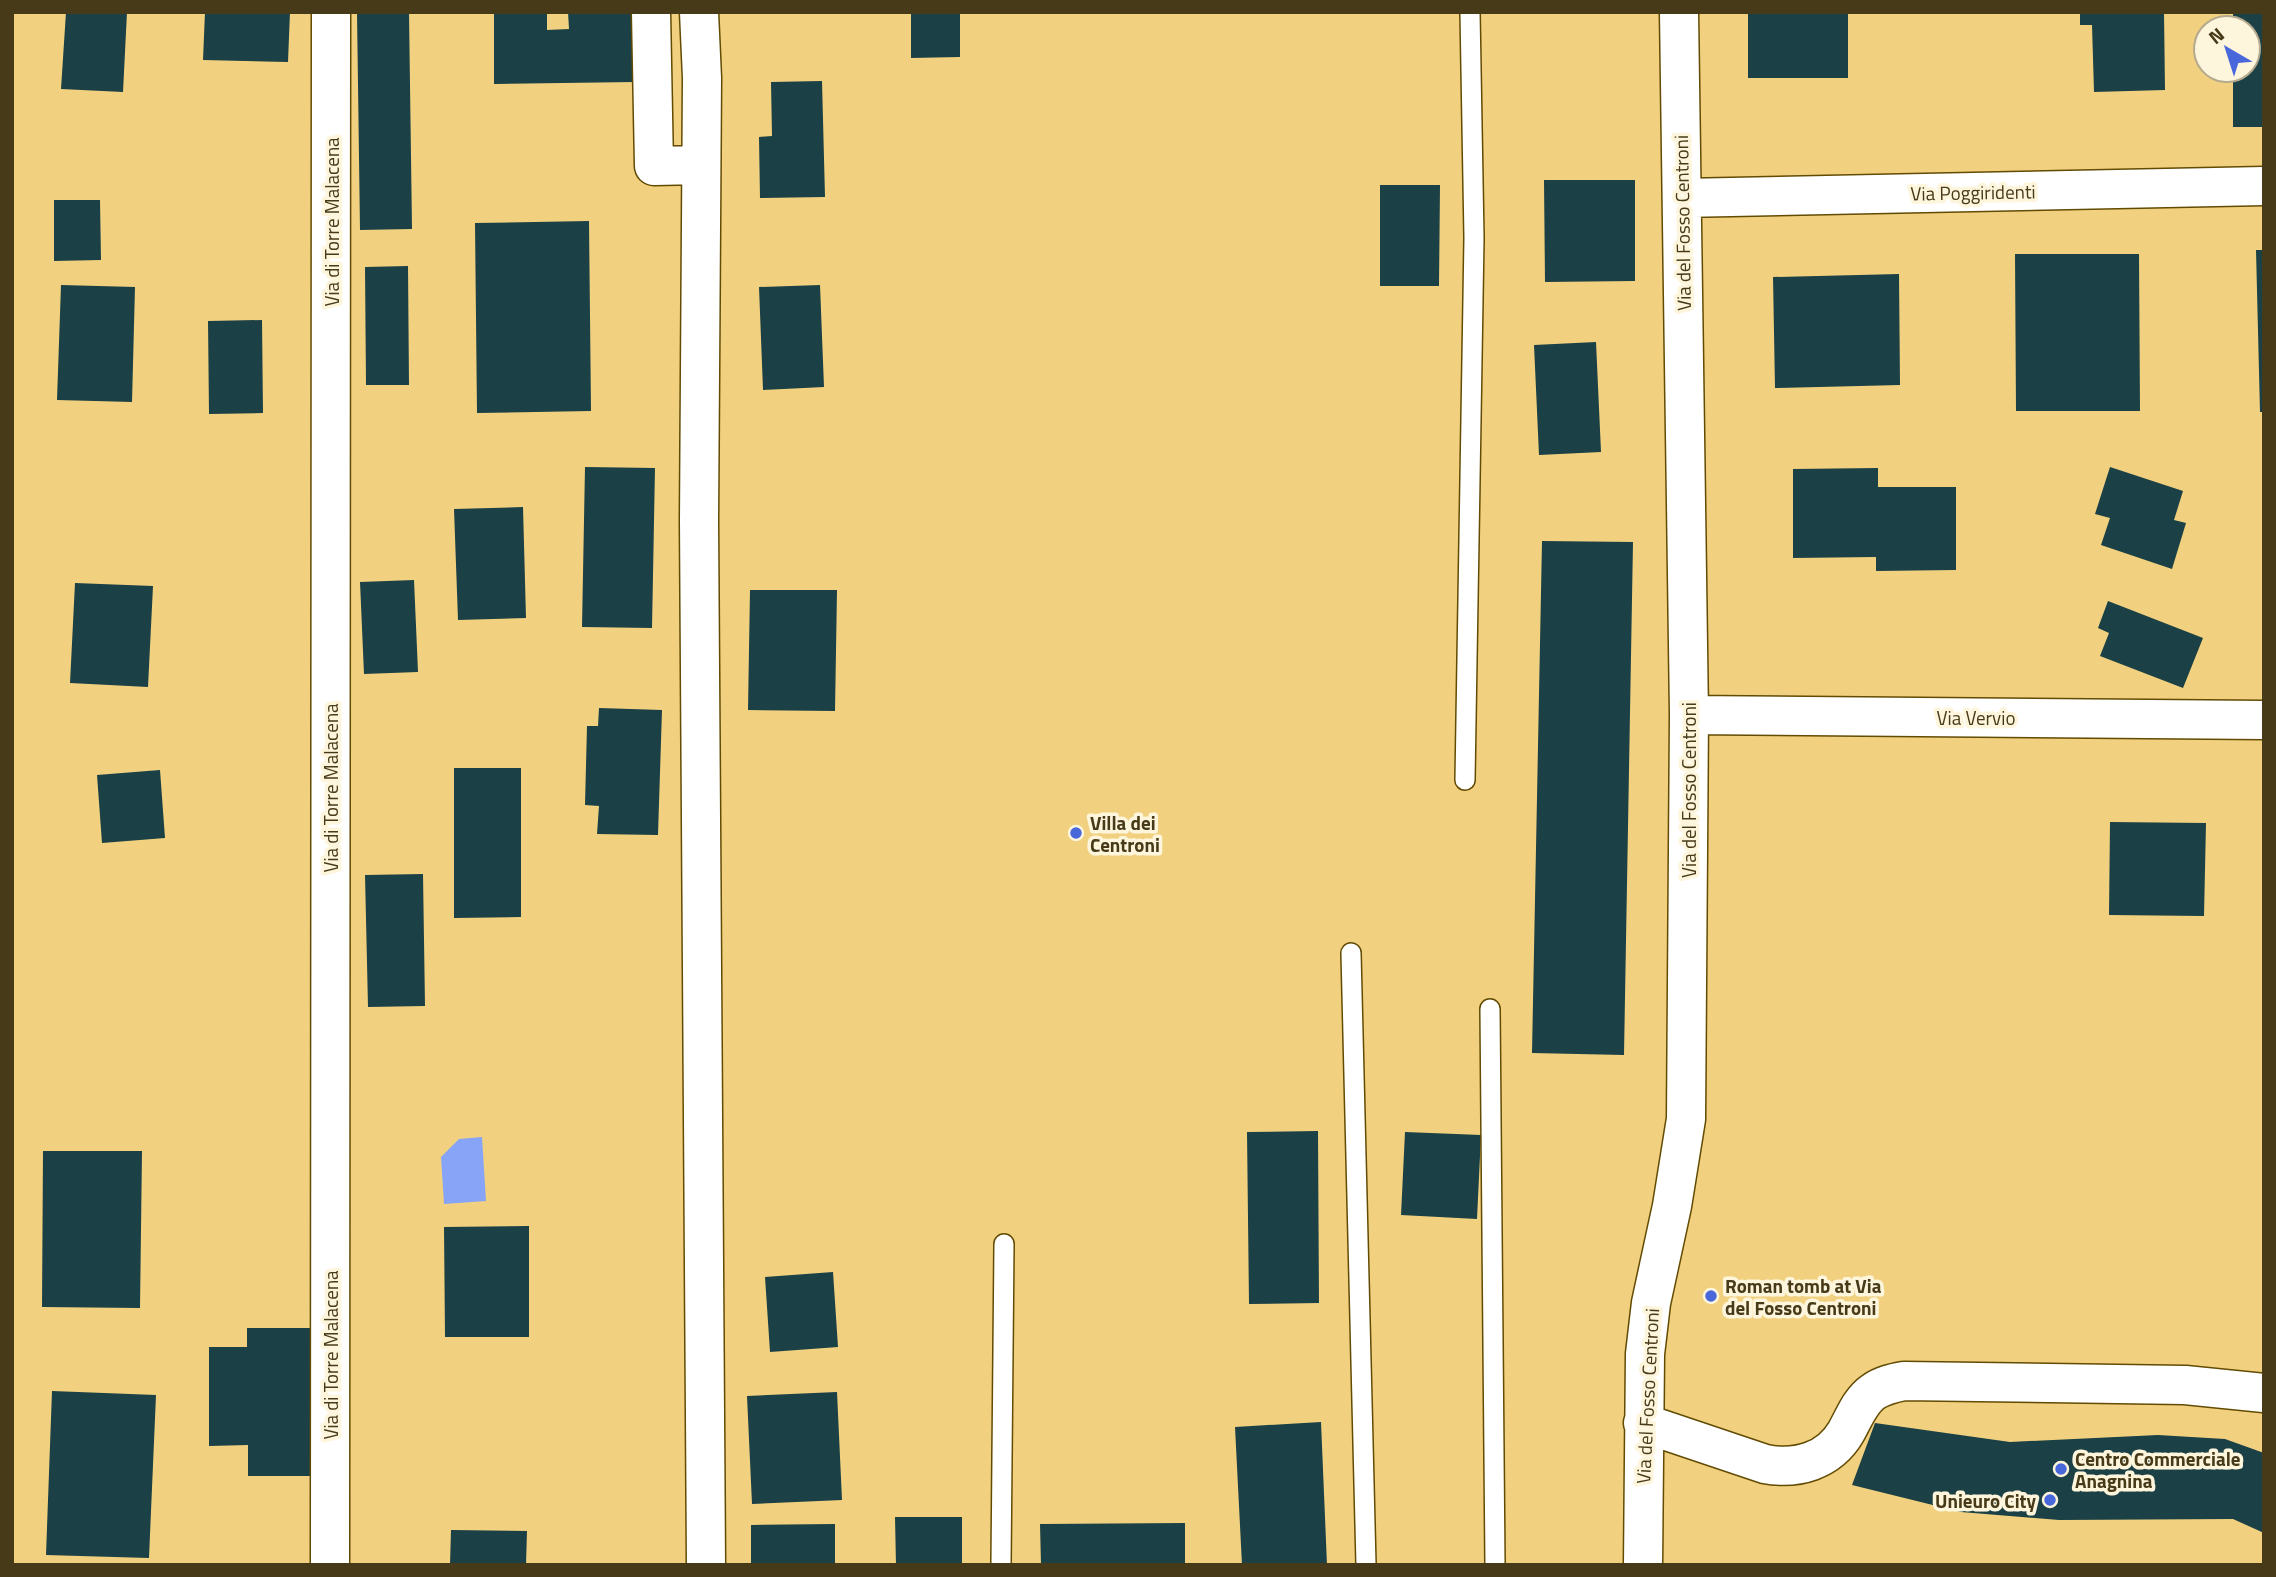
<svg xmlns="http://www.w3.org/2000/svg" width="2276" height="1577" font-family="'Titillium Web',sans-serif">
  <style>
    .water { fill: #87a4f7 }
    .building { fill: #1b4045 }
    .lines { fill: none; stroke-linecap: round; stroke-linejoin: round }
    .lane-casing { stroke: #624b03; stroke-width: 22 }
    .street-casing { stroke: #624b03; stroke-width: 41 }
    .lane { stroke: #fff; stroke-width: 19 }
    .street { stroke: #fff; stroke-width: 38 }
    .poi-dot { fill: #4867db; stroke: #fef5dd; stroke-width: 2.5 }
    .labels { text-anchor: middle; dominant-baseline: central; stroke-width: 7; stroke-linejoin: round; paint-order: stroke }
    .street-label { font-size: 19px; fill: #473a18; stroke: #fef5dd }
    .poi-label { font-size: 19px; font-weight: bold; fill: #473a18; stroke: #fef5dd; text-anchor: start }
  </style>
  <rect width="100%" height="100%" fill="#f1d180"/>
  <path class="water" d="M482,1137L486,1201L444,1204L441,1157L459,1139Z"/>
  <path class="building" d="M66,12H127L123,92L61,89Z
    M205,12H290L288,62L203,60Z
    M357,12H409L412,229L360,230Z
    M494,12H547V30L569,29L568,12H635V82L494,84Z
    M911,12H960V57L911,58Z
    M1748,12H1848V78H1748Z
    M2080,12H2164L2165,90L2094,92L2092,25H2080Z
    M2264,12V127H2233V70H2248V28H2233V13Z
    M822,81L825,197L760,198L759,137L772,136L771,82Z
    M1544,180H1635V281L1545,282Z
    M1380,185H1440L1439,286H1380Z
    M54,200H100L101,260L54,261Z
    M589,221L591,411L477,413L475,223Z
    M2256,250H2264V412H2260Z
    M2015,254H2139L2140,411H2016Z
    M408,266L409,385H366L365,267Z
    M1899,274L1900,385L1775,388L1773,277Z
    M61,285L135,287L132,402L57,400Z
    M820,285L824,387L763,390L759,287Z
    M262,320L263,413L209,414L208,321Z
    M1596,342L1601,452L1539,455L1534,345Z
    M585,467L655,468L652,628L582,627Z
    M2110,467L2183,491L2174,520L2186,523L2172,569L2101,545L2110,518L2095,514Z
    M1878,468V487H1956V570L1876,571V557L1793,558V469Z
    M523,507L526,618L458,620L454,509Z
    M1542,541L1633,542L1624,1055L1532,1053Z
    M414,580L418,672L364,674L360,582Z
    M75,583L153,586L148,687L70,683Z
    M750,590H837L835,711L748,710Z
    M2108,601L2203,638L2183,688L2100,656L2109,633L2098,628Z
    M599,708L662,710L658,835L597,834L599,806L585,805L587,726H598Z
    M454,768H521V917L454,918Z
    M160,770L165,838L102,843L97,775Z
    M2110,822L2206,823L2204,916L2109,915Z
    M423,874L425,1006L368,1007L365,875Z
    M1318,1131L1319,1303L1249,1304L1247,1132Z
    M1405,1132L1481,1135L1477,1219L1401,1215Z
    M43,1151H142L140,1308L42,1307Z
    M529,1226V1337H445L444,1227Z
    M833,1272L838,1347L770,1352L765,1277Z
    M247,1328H323L322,1476H248V1445L209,1446V1347H247Z
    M52,1391L156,1395L149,1558L46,1555Z
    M837,1392L842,1500L752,1504L747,1396Z
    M1321,1422L1327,1565H1242L1235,1427Z
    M1875,1423L2010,1442L2158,1435L2225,1439L2264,1453V1533L2233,1519L2059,1520L1961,1512L1852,1485Z
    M895,1517H962V1565H896Z
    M1185,1523V1565H1041L1040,1524Z
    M835,1524V1565H751V1525Z
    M451,1530L527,1531L526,1565H450Z"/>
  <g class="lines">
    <g class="lane-casing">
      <path id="lane" d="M1465,780L1474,238L1470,12
        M1351,953L1366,1565
        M1490,1009L1495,1565
        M1001,1565L1004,1244"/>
    </g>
    <g class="street-casing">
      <path id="street" d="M651,12L654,166L701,165
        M699,12L702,78L699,521L706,1565
        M1682,198L2264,186
        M1689,715L2264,720
        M1643,1423L1765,1464C1797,1470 1829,1461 1846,1432C1854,1418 1860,1401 1873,1392C1883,1385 1893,1383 1904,1381L2185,1385L2264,1393
        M330,1565L331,12
        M1643,1565L1645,1354L1651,1303L1672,1206L1686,1119L1689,715L1679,12"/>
    </g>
    <use href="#lane" class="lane"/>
    <use href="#street" class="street"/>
  </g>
  <g class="poi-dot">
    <circle cx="1076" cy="833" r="7"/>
    <circle cx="1711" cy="1296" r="7"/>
    <circle cx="2061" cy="1469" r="7"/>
    <circle cx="2050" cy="1500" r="7"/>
  </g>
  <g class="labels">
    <g class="street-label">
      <text transform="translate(1973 192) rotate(-1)">Via Poggiridenti</text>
      <text transform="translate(331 222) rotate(-90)">Via di Torre Malacena</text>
      <text transform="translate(1682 223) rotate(-91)">Via del Fosso Centroni</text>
      <text x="1976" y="717">Via Vervio</text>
      <text transform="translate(330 788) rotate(-90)">Via di Torre Malacena</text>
      <text transform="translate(1688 790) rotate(-90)">Via del Fosso Centroni</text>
      <text transform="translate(330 1355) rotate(-90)">Via di Torre Malacena</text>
      <text transform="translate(1647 1396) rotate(-87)">Via del Fosso Centroni</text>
    </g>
    <g class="poi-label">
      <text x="1090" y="822">Villa dei<tspan x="1090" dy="22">Centroni</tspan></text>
      <text x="1725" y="1285">Roman tomb at Via<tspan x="1725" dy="22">del Fosso Centroni</tspan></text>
      <text x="2075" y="1458">Centro Commerciale<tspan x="2075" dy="22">Anagnina</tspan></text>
      <text x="2036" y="1500" text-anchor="end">Unieuro City</text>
    </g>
  </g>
  <rect width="2276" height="1577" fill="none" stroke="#473a18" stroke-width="28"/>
  <g transform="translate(2227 49) rotate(321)"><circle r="33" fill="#fef5dd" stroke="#b5aa8e" stroke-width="2"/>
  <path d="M0-5L12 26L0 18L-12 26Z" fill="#4867db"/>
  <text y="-10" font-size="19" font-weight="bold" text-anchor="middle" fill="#473a18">N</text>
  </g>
</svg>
